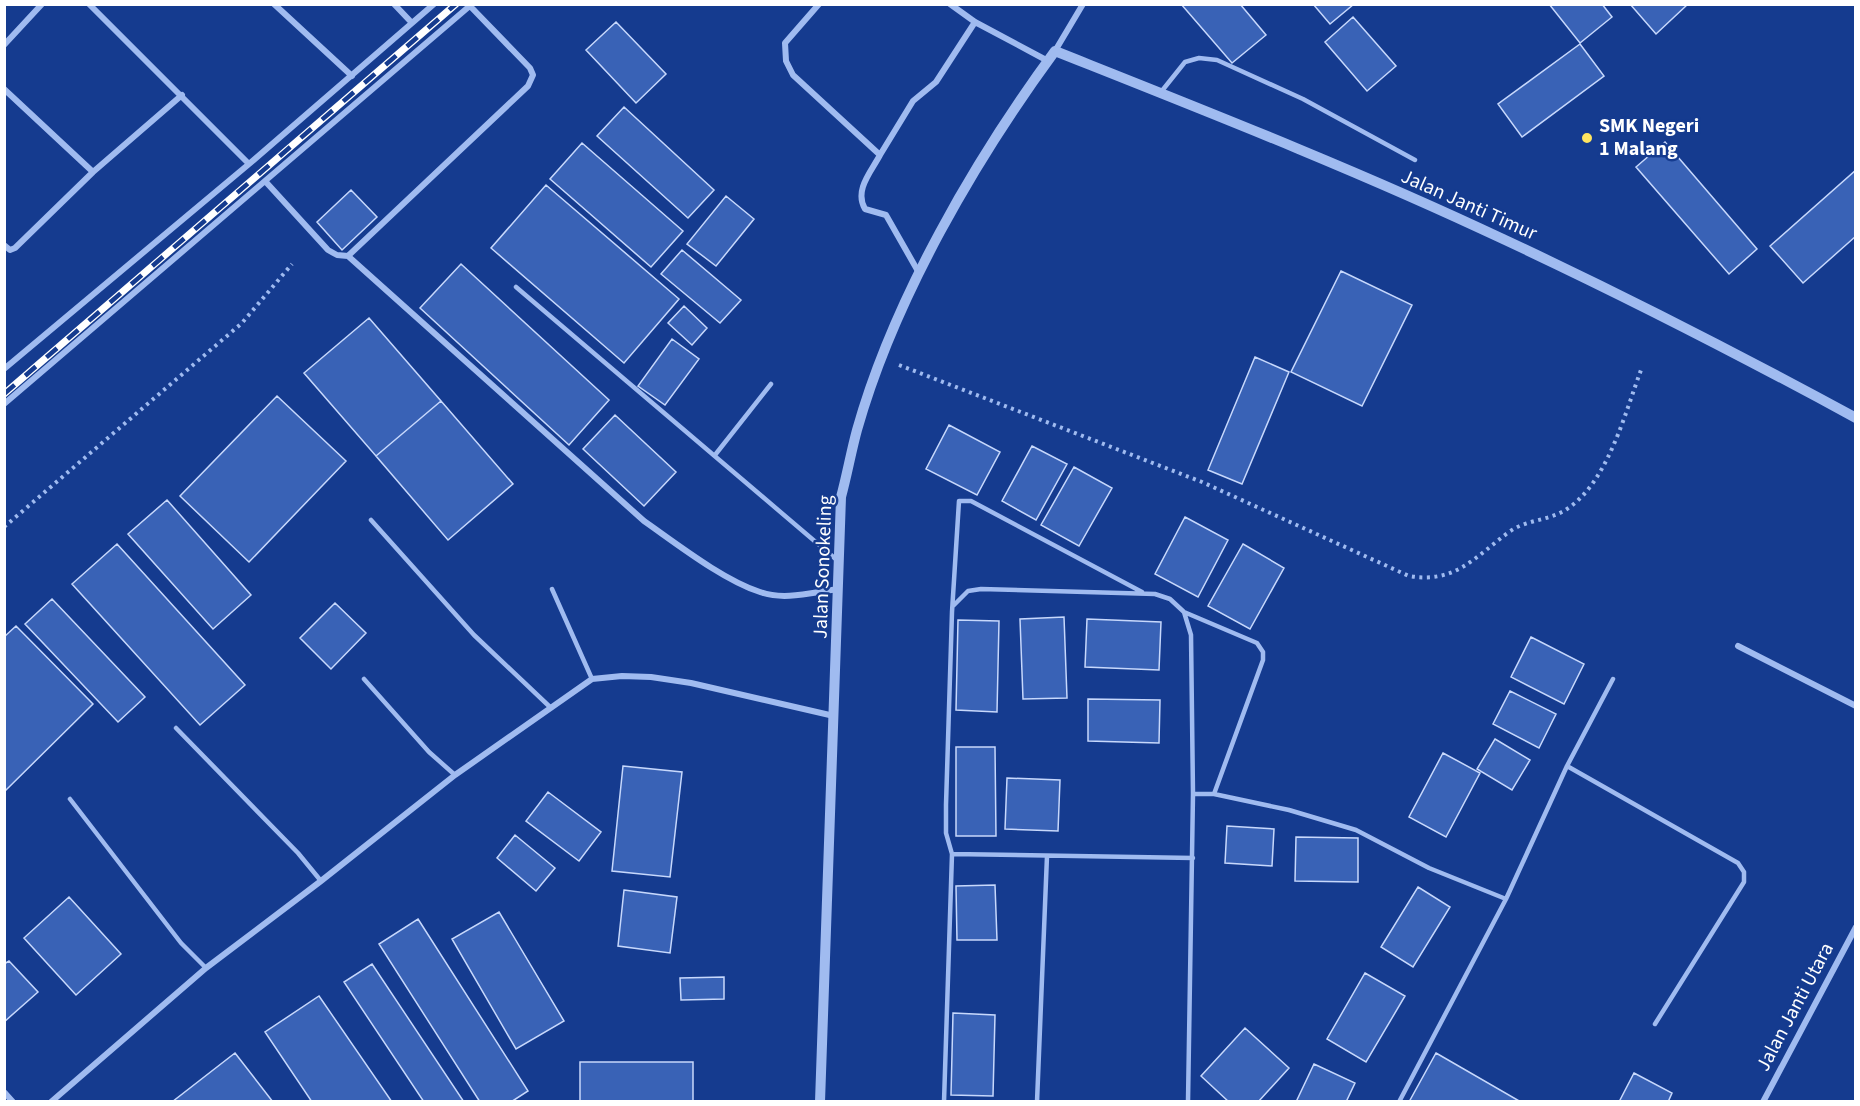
<svg xmlns="http://www.w3.org/2000/svg" width="1860" height="1106" font-family="'Source Sans 3',sans-serif">
  <style>
    .building { fill: #3962b6; stroke: #c7d8fc; stroke-width: 1.5 }
    .lines { fill: none; stroke-linecap: round; stroke-linejoin: round }
    .path { stroke: #a0bbf0; stroke-width: 4; stroke-dasharray: 3 4.5; stroke-linecap: butt }
    .service { stroke: #a0bbf0; stroke-width: 4.5 }
    .minor { stroke: #a0bbf0; stroke-width: 6 }
    .tertiary { stroke: #a0bbf0; stroke-width: 10 }
    .rail-casing { stroke: #fff; stroke-width: 7 }
    .rail { stroke: #153b8f; stroke-width: 4.5; stroke-dasharray: 14; stroke-linecap: butt }
    .poi-dot { fill: #ffe560; stroke: #153b8f; stroke-width: 2 }
    .labels { text-anchor: middle; dominant-baseline: central; stroke-width: 5; stroke-linejoin: round; paint-order: stroke }
    .poi-label { font-size: 20px; font-weight: bold; fill: #fff; stroke: #153b8f; text-anchor: start }
    .street-label { font-size: 20px; fill: #fff; stroke: #153b8f }
  </style>
  <rect width="100%" height="100%" fill="#153b8f"/>
  <path class="building" d="M1181,4H1240L1266,35L1232,63Z
    M1313,4H1354L1330,24Z
    M1549,4H1602L1612,17L1580,43Z
    M1630,4H1688L1656,34Z
    M1353,17L1396,66L1367,91L1325,42Z
    M616,22L666,74L636,103L586,50Z
    M1580,44L1604,76L1522,137L1498,104Z
    M624,107L714,190L688,218L597,136Z
    M1665,142L1757,249L1729,274L1636,167Z
    M582,143L683,231L651,267L550,179Z
    M1856,170V236L1803,283L1770,246Z
    M546,185L679,299L624,363L491,248Z
    M351,190L377,217L342,250L317,222Z
    M726,196L754,219L716,266L687,244Z
    M682,250L741,300L720,323L661,274Z
    M461,264L609,400L569,445L420,308Z
    M1341,271L1412,305L1362,406L1291,372Z
    M684,306L707,328L692,345L668,323Z
    M369,318L441,401L376,456L304,373Z
    M672,339L699,359L665,405L638,386Z
    M1255,357L1289,372L1242,484L1208,470Z
    M277,396L346,461L249,562L180,496Z
    M441,401L513,484L448,540L376,456Z
    M615,415L676,472L644,506L583,449Z
    M949,425L1000,452L977,495L926,469Z
    M1032,446L1067,464L1036,520L1002,501Z
    M1074,467L1112,488L1079,546L1041,525Z
    M167,500L251,595L213,629L128,534Z
    M1185,517L1228,540L1198,597L1155,574Z
    M117,544L245,685L200,725L72,584Z
    M1243,544L1284,568L1250,629L1208,606Z
    M52,599L145,697L118,722L25,624Z
    M335,603L366,633L331,669L300,638Z
    M1064,617L1067,698L1023,699L1020,619Z
    M1087,619L1161,622L1159,670L1085,667Z
    M958,620L999,621L997,712L956,710Z
    M16,626L93,704L4,792V637Z
    M1531,637L1584,664L1564,704L1511,677Z
    M1510,691L1556,714L1539,748L1493,724Z
    M1088,699L1160,700L1159,743L1088,741Z
    M1495,739L1530,760L1512,790L1477,769Z
    M956,747H995L996,836H956Z
    M1443,753L1480,773L1446,837L1409,817Z
    M623,766L682,772L670,877L612,871Z
    M1007,778L1060,780L1058,831L1005,829Z
    M548,792L601,832L579,861L526,821Z
    M1227,826L1274,829L1272,866L1225,863Z
    M515,835L555,868L536,891L497,858Z
    M1296,837L1358,838V882L1295,881Z
    M995,885L997,940H957L956,886Z
    M1418,887L1450,907L1413,967L1381,947Z
    M624,890L677,897L670,953L618,946Z
    M69,897L121,954L76,995L24,938Z
    M499,912L564,1021L516,1049L452,939Z
    M418,919L528,1091L511,1102H480L379,944Z
    M9,961L38,992L4,1022V964Z
    M372,964L464,1102H424L344,982Z
    M1365,973L1405,996L1366,1062L1327,1039Z
    M724,977V999L681,1000L680,978Z
    M319,996L392,1102H312L265,1032Z
    M953,1013L995,1015L993,1096L951,1095Z
    M1245,1028L1289,1068L1258,1102H1229L1201,1076Z
    M235,1053L273,1102H172Z
    M1436,1053L1521,1102H1409Z
    M580,1062H693V1102H580Z
    M1314,1064L1355,1083L1346,1102H1296Z
    M1634,1073L1672,1093L1668,1102H1619Z"/>
  <g class="lines">
    <path class="path" d="M899,365L1202,482L1409,576C1455,584 1475,557 1509,532C1527,519 1549,521 1567,509C1608,482 1625,413 1641,370
      M4,527L242,323L292,264"/>
    <path class="service" d="M1161,92L1185,62L1199,58L1217,60L1303,99L1415,160
      M516,287L838,561
      M715,455L771,384
      M371,520L474,635L550,707
      M552,589L592,679
      M953,606L968,591L981,589L1155,594L1170,599L1184,612L1257,643L1263,652V660L1214,794
      M1184,612L1191,635L1193,794L1188,1102
      M364,679L429,752L455,775
      M176,728L298,853L321,881
      M1567,766L1738,863L1744,872V882L1655,1024
      M1193,794H1214L1289,810L1356,830L1429,868L1506,899
      M70,799L181,943L206,968
      M952,854L1193,858
      M944,1102L952,854L946,833V805L952,612L959,501H971L1142,592
      M1037,1102L1047,856
      M1399,1102L1506,899L1567,766L1613,679"/>
    <path class="minor" d="M89,4L249,164
      M274,4L352,76
      M394,4L412,23
      M819,4L785,43L786,61L793,75L880,155L913,101L936,82L975,22
      M950,4L975,22L1048,61
      M4,45L42,4
      M1055,51L1083,4
      M4,89L93,172
      M880,155C871,172 854,190 865,209L886,215L919,273
      M265,181L328,250L337,255L348,256L644,521C677,544 723,580 760,592C784,601 814,592 839,589
      M4,245L10,250L15,248L93,172L182,95
      M348,256L528,86L533,75L530,68L470,6
      M4,369L249,164L434,4
      M4,404L472,4
      M1738,646L1856,706
      M4,1092L13,1102
      M51,1102L206,968L321,881L455,775L592,679L622,676L651,677L691,683L834,716
      M1763,1102L1856,927"/>
    <path class="tertiary" d="M820,1102L841,497C847,475 851,452 857,430C894,299 975,160 1055,51C1206,111 1357,170 1503,239C1623,295 1740,355 1856,418"/>
    <g class="rail-casing">
      <path id="rail" d="M4,394L456,4"/>
    </g>
    <use href="#rail" class="rail"/>
  </g>
  <circle class="poi-dot" cx="1587" cy="138" r="6"/>
  <g class="labels">
    <g class="poi-label">
      <text x="1599" y="126">SMK Negeri<tspan x="1599" dy="23">1 Malang</tspan></text>
    </g>
    <g class="street-label">
      <text transform="translate(1469 205) rotate(24)">Jalan Janti Timur</text>
      <text transform="translate(823 567) rotate(-88)">Jalan Sonokeling</text>
      <text transform="translate(1795 1007) rotate(-62)">Jalan Janti Utara</text>
    </g>
  </g>
  <rect width="1860" height="1106" fill="none" stroke="#ffffff" stroke-width="12"/>
</svg>
